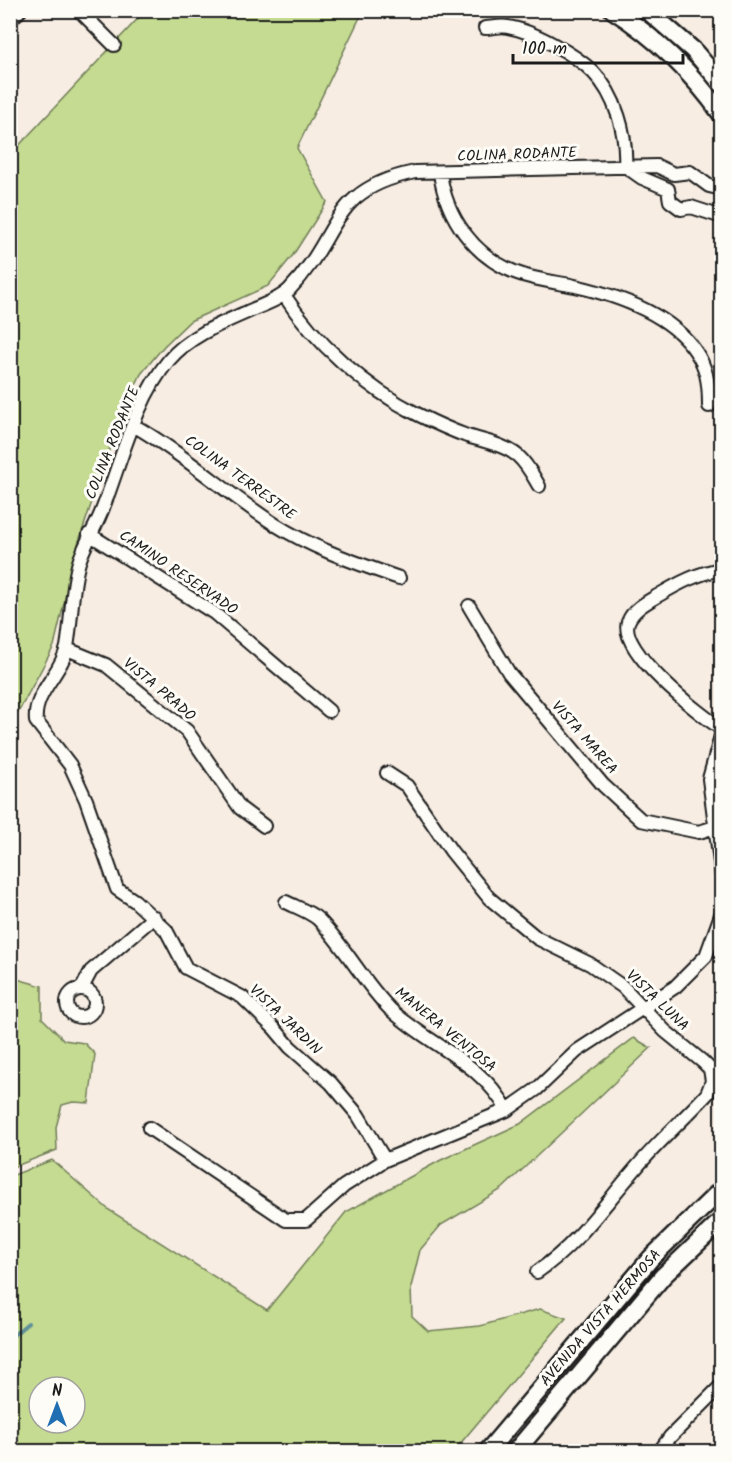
<svg xmlns="http://www.w3.org/2000/svg" width="732" height="1462" font-family="Kalam,sans-serif">
  <style>
    .green { fill: #c4db91; stroke: #707c56; stroke-width: 1.5; fill-rule: evenodd }
    .lines { fill: none; stroke-linecap: round; stroke-linejoin: round }
    .stream { stroke: #609098; stroke-width: 4 }
    .minor-casing { stroke: #1c1c1c; stroke-width: 16 }
    .tertiary-casing { stroke: #1c1c1c; stroke-width: 20 }
    .secondary-casing { stroke: #1c1c1c; stroke-width: 21 }
    .minor { stroke: #fdfcf7; stroke-width: 12 }
    .tertiary { stroke: #fdfcf7; stroke-width: 15 }
    .secondary { stroke: #fdfcf7; stroke-width: 16 }
    .labels { text-anchor: middle; dominant-baseline: central; stroke-width: 6; stroke-linejoin: round; paint-order: stroke }
    .street-label { font-size: 15px; fill: #1c1c1c; stroke: #fdfcf7 }
  </style>
  <rect width="100%" height="100%" fill="#f7ede3"/>
  <filter id="ink" filterUnits="userSpaceOnUse"><feTurbulence type="fractalNoise" baseFrequency=".0167" numOctaves="2"/><feDisplacementMap in="SourceGraphic" scale="12" xChannelSelector="R" yChannelSelector="G"/><feConvolveMatrix kernelMatrix="1 2 1 2 8 2 1 2 1" color-interpolation-filters="sRGB"/></filter>
  <g filter="url(#ink)">
    <path class="green" d="M145,11H363L297,148L327,202L293,255L268,286L190,321L164,346L141,374L119,420L78,544L54,646L20,709L11,721L10,155Z
      M10,977L42,986V1018L64,1040L84,1043L95,1054L89,1103L73,1102L62,1105L56,1127L57,1150L11,1168Z
      M634,1038L651,1048L502,1189L441,1225L420,1250L411,1287L412,1316L428,1331L480,1326L540,1309L566,1318L454,1451H11V1176L52,1160L109,1210L267,1310L346,1212L441,1160L520,1124ZM39,1387H75V1423H39Z"/>
    <g class="lines">
      <path class="stream" d="M10,1338L28,1323"/>
      <g class="minor-casing">
        <path id="minor" d="M79,10L114,45
          M485,28C492,28 501,25 508,27C533,31 575,54 593,72C616,95 627,135 625,166
          M625,166L642,178L668,189L670,201L681,209L691,207L722,217
          M440,173C446,217 474,257 517,273C535,280 556,282 575,286C619,296 676,316 699,357C708,372 709,389 709,406
          M284,295C315,343 366,388 417,414C433,422 450,430 467,436C484,441 505,445 518,456C528,465 533,476 539,486
          M133,425C184,454 227,494 276,525C314,549 357,563 399,578
          M89,534L214,613L329,711
          M722,569C698,573 679,583 659,595C647,602 633,609 628,622C618,651 699,714 722,729
          M469,606L509,673L603,785L641,820L699,832L715,827
          M67,649L106,665L187,731L240,808L264,826
          M722,732L709,779L722,878
          M387,773L407,786L451,851L489,898L537,938L590,964L623,987L665,1031L703,1062L710,1069L712,1081L707,1094C684,1119 658,1142 636,1168C604,1205 578,1244 537,1272
          M286,902C296,907 310,912 318,919C345,946 363,982 390,1009C428,1045 482,1062 507,1110
          M82,988L91,971L154,917
          M67 1003a14 14 0 1 1 28 0a14 14 0 1 1-28 0Z
          M149,1128L286,1220H306L344,1186L385,1160L507,1110L537,1089L577,1051L675,987L706,956L722,912
          M385,1160L358,1115L331,1083L290,1047L274,1028L242,997L186,968L166,930L135,901L117,889L86,800L70,765L36,721C33,693 62,673 67,647C72,619 71,589 79,562C85,543 96,527 103,508C122,459 135,401 169,360C190,335 225,322 254,309C266,304 280,299 289,290C342,235 327,190 415,172L657,166L674,174L690,172L709,186L722,189
          M659,1452L670,1437L722,1385"/>
      </g>
      <g class="tertiary-casing">
        <path id="tertiary" d="M10,17L18,10"/>
      </g>
      <g class="secondary-casing">
        <path id="secondary" d="M613,10C655,37 693,74 722,115
          M647,10L693,50L722,84
          M487,1452L651,1258L722,1189
          M515,1452L663,1276L722,1220"/>
      </g>
      <use href="#minor" class="minor"/>
      <use href="#tertiary" class="tertiary"/>
      <use href="#secondary" class="secondary"/>
    </g>
  </g>
  <g class="labels">
    <g class="street-label">
      <text transform="translate(517 155) rotate(-2)">COLINA RODANTE</text>
      <text transform="translate(113 443) rotate(-68)">COLINA RODANTE</text>
      <text transform="translate(240 478) rotate(36)">COLINA TERRESTRE</text>
      <text transform="translate(178 573) rotate(34)">CAMINO RESERVADO</text>
      <text transform="translate(159 690) rotate(40)">VISTA PRADO</text>
      <text transform="translate(584 738) rotate(49)">VISTA MAREA</text>
      <text transform="translate(657 1001) rotate(44)">VISTA LUNA</text>
      <text transform="translate(285 1020) rotate(44)">VISTA JARDIN</text>
      <text transform="translate(445 1030) rotate(39)">MANERA VENTOSA</text>
      <text transform="translate(601 1318) rotate(-49)">AVENIDA VISTA HERMOSA</text>
    </g>
  </g>
  <rect width="732" height="1462" fill="none" stroke="#fdfcf7" stroke-width="36"/>
  <rect x="18" y="18" width="696" height="1426" fill="none" stroke="#1c1c1c" stroke-width="2" filter="url(#ink)"/>
  <g transform="translate(57 1405)"><circle r="28" fill="#fdfcf7" stroke="#a3a29f" stroke-width="1.5"/>
  <path d="M0-4.5L10 22L0 15L-10 22Z" fill="#1f6fb2"/>
  <text y="-9" font-size="16" font-weight="bold" text-anchor="middle" fill="#1c1c1c">N</text>
  </g>
  <path d="M513 54v9h170v-9" fill="none" stroke="#1c1c1c" stroke-width="3"/>
  <text x="522" y="54" font-size="18" fill="#1c1c1c" stroke="#fdfcf7" stroke-width="4.5" paint-order="stroke">100 m</text>
</svg>
